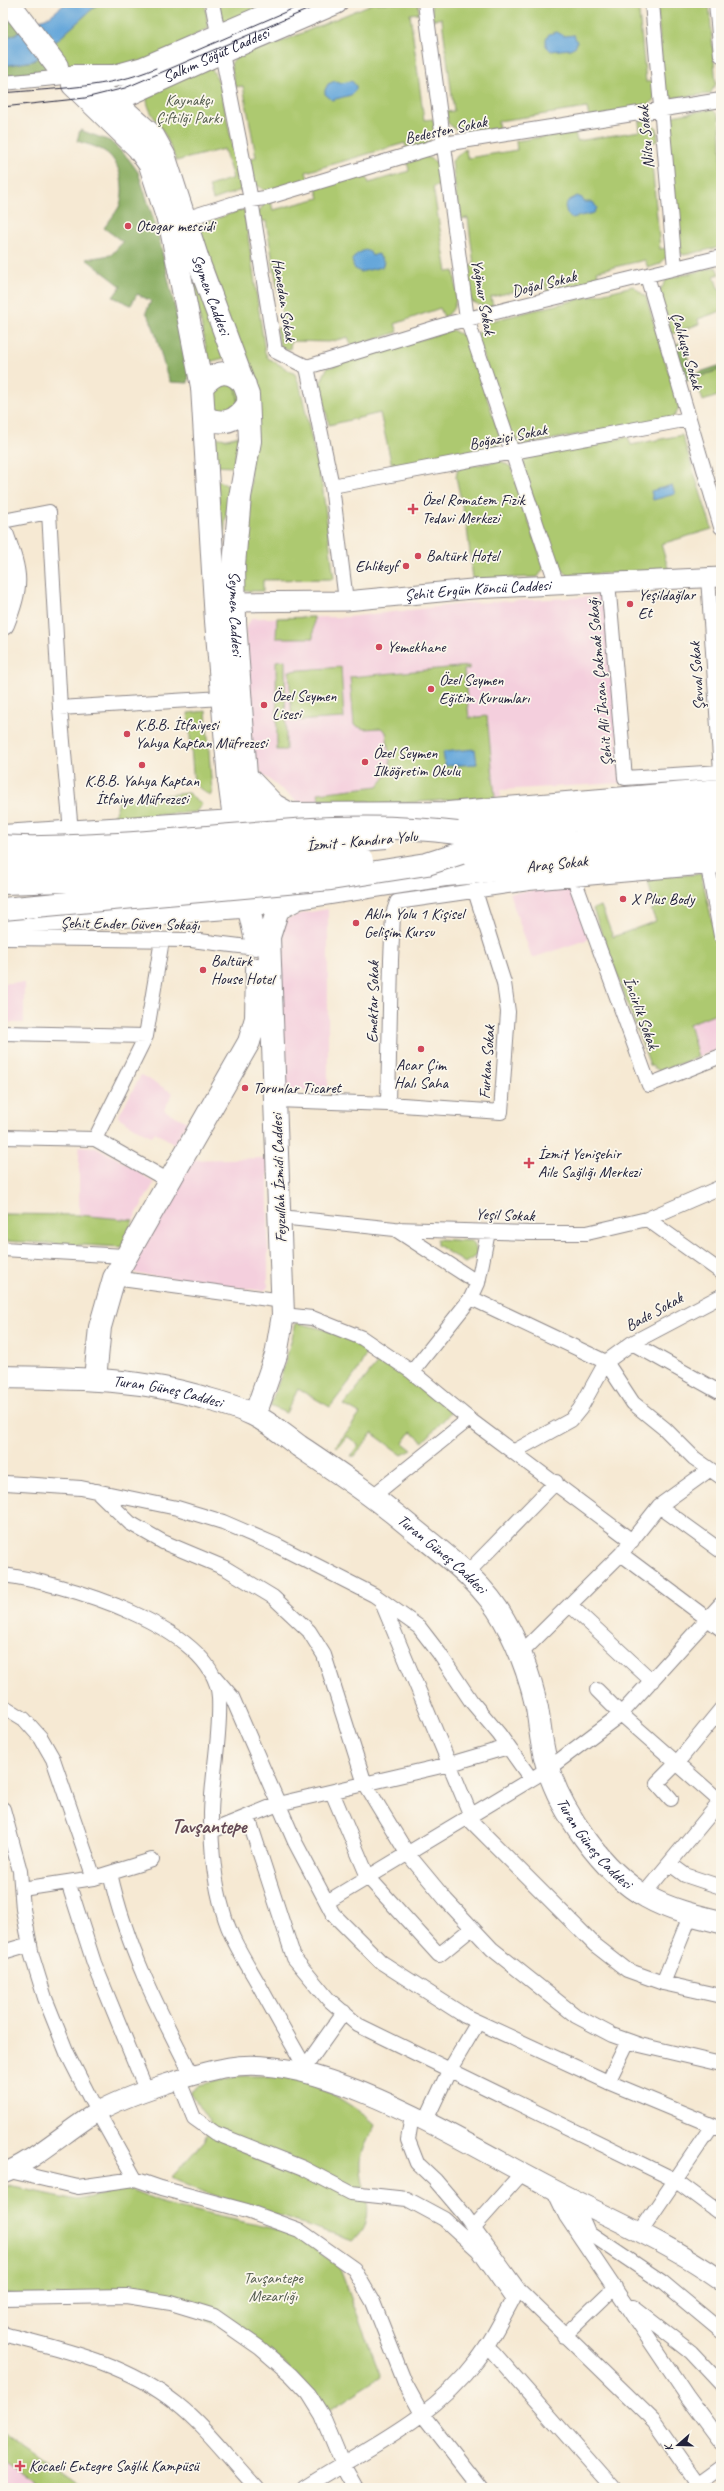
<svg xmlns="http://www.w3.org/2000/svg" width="724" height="2491" font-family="Caveat,sans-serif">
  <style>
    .built { fill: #f4cfdd }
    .green { fill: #adc970; stroke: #687656 }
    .forest { fill: #8aad62; stroke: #56684e }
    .water { fill: #66a7da; stroke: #44648a }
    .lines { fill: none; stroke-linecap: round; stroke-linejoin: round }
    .street-casing { stroke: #8c8687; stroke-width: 16 }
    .secondary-casing { stroke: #8c8687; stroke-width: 21 }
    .primary-casing { stroke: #8c8687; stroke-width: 24 }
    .highway-casing { stroke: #8c8687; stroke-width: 24 }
    .street { stroke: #fff; stroke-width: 14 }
    .secondary { stroke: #fff; stroke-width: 19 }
    .primary { stroke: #fff; stroke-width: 22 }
    .highway { stroke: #fff; stroke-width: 22 }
    .tram { stroke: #22223b; stroke-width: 1 }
    .highway-bridge-casing { stroke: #8c8687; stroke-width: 24; stroke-linecap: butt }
    .highway-bridge { stroke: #fff; stroke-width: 22 }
    .poi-dot { fill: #d1495b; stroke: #fbf7ec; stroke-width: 1.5 }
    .labels { text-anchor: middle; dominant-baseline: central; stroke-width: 3.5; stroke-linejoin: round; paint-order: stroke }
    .street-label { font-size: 16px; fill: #22223b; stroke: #fbf7ec }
    .park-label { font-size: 16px; fill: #535c4e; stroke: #fbf7ec }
    .poi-label { font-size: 16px; fill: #22223b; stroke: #fbf7ec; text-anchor: start }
    .district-label { font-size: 20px; font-weight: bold; fill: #654b56; stroke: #fbf7ec }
  </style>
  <rect width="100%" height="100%" fill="#fbf7ec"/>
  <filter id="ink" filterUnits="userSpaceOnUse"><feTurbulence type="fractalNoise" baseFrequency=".025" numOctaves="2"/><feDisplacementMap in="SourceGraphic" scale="8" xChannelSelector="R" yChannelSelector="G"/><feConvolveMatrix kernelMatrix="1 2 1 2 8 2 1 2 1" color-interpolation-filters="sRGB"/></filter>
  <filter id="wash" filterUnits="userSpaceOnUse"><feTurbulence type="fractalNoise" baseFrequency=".012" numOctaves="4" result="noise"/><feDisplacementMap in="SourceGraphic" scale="16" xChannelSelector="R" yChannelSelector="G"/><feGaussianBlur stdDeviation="0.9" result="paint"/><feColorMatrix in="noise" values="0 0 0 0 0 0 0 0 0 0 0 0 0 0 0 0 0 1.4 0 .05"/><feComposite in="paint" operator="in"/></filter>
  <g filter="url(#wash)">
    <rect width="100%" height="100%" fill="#f6e9d3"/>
    <path class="built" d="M606,596L621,783L500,790L501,797L371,805L369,801L299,803L262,774L252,750L246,627L252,618L348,617L473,603Z
      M570,886L589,939L532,958L509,893Z
      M328,909V1091H284L278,929L287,919L304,913Z
      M3,983H24V1023H3Z
      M721,1011V1048L698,1057L689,1024Z
      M141,1075L173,1093L164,1110L187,1122L175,1144L155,1132L152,1136L143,1132L118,1117Z
      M79,1146L96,1147L129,1165L154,1183L133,1220L79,1215Z
      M268,1158V1287L264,1291L138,1274L129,1270L187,1160Z
      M3,2444L68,2488H3Z"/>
    <path class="green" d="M99,3H205L208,28L142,65L71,70L52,45Z
      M219,3H281L233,24L221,19Z
      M374,3H418L419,13L410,14L424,120L433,119L435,133L425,145L407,150L405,143L306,172L308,179L267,192L255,184L250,159L256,157L243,86L235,87L231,64L238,53L262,43L264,49Z
      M431,3H638L646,82L654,81L656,97L646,108L589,117L587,108L498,121L499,130L462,135L448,123L446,112L454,111L442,20V18L433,20Z
      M657,3H709L716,84L710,94L671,98L664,93Z
      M211,67L220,84L241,190L213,200L209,186L233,178L224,149L176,161C173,153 170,145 166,137C158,120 144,110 147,90Z
      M712,109L719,116L721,137V247L684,255L680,253L667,127L672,116Z
      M646,121L657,128L658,141L650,143L660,249L668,248V255L660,264L648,268L645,260L597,271L599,279L547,292L545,284L491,297L493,306L484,307L471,301L466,266L474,265L468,218L459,219L452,161L465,149L468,158L517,150L516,141L575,132L577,141L640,131L639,122Z
      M423,155L438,163L442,185L433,187L447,272L454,271C456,286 461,309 444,317L440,308L395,324L398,332L352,347L348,337L329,342L291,341L290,349L280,348L277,328L284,327L266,221L259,222L258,213L264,204L271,202L273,210L319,198L316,188L365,173L369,183L409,171L407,160Z
      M244,209L265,352L268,358L295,374L300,386L323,491L334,579L263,580V591H243L251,478L220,290L198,225Z
      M178,211L224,358L209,362Z
      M716,267L719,274L714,276L718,288L721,289V311L698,319L699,324L672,334L659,292L667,279Z
      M633,286L646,297L679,407L674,417L522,445L513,441L476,336L487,322Z
      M452,330L466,337L501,439L495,451L393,470L380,413L329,425L320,384L327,368Z
      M719,370L721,402L718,396L703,401L695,378Z
      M220,383L235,384L240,407L221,412C211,406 213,400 213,390Z
      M682,435L712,529L661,544L669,571L568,575L557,565L522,467L526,458L628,437L631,445Z
      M239,436L233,467L214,466L212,437L227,439Z
      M501,461L511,467L544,568L538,577L473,579L467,528L456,477L458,468Z
      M217,480L230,487L222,547Z
      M314,617L313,638H276L277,618Z
      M285,660L286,750H277L276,661Z
      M469,666V669L464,670L469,718L487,716L495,797L371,805L369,801L319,802L318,793L378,786L391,769L386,732L381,728L364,729L354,725L350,677Z
      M341,667L344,718L292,721L289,671Z
      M206,711L212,792L210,796L194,784L188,713Z
      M188,793L202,804L196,812L113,818L120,799Z
      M701,874L721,959V1011L689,1024L698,1057L660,1071L650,1065L593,909L601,906L613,937L656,921L651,910L655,908L647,878Z
      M3,1214L79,1215L133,1220L122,1247L3,1241Z
      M437,1239L471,1241L474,1243L477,1253L474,1257L465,1263L437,1245Z
      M296,1323C323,1328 345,1335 368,1351L356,1373L330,1407L298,1389L286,1413L270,1406L283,1370Z
      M382,1357L409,1376L451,1412L423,1442L411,1432L403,1443L412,1450L402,1455L372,1433L355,1456H351L359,1445L347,1436L338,1447L336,1446L360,1414L344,1405Z
      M239,2076C261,2076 285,2075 306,2082C324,2087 361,2111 375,2124C371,2135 361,2150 361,2162C359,2189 382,2217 353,2240L201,2191L171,2178L205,2140L211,2124L190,2092L199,2085Z
      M3,2185L77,2200L127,2189L164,2204L297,2234L340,2269L381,2377L322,2415L283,2361L172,2300L3,2294Z
      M3,2434L11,2438L82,2488H43L3,2462Z"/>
    <path class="forest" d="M3,18L14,22L21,31L12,36L3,37Z
      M40,56L48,71L11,76L3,74V66L33,61Z
      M80,130L110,141L128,158L138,172L157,230L189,369L188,383L170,382C160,360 159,333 146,312L151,301L137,294L131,305L113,297L121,286L86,259L111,255L123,242L104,228C109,221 115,214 119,207C126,190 121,161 104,151C96,146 86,144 77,141Z
      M682,342L694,374L721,365V369L686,381L675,345Z"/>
    <path class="water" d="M66,3H99L52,45L35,22L50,16Z
      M21,31L40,56L33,61L3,66V37L12,36Z
      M557,32L564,36L574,35L577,42L576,46L570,49L551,51L546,46V39L549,34Z
      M335,81L342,83L352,81L356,86V90L351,95L332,100L325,94V90L328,84Z
      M577,196L582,198L584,202H593L597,208L594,213L572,218L567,214L565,206L568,201Z
      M365,250L370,252L372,256L378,254L384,262L382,267L360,272L354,268L352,260L357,254Z
      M672,485L675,494L653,500L651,491Z
      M475,749L477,764L445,766L443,752Z"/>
  </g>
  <g filter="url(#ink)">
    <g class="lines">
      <g class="street-casing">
        <path id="street" d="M212,3L251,200L275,351L307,367
          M425,3L467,319L557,585
          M652,3L675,268
          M716,3L721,55
          M3,83L65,77
          M185,219L238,202L265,198L444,144L721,100
          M647,276L721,527
          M307,367L451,323L721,257
          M307,367L332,486L346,601
          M332,486L689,419
          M3,521L49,512L60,708L71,832
          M708,577L721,772
          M608,582L625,778L721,772
          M60,708L222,698
          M708,867L721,936
          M574,879L649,1085L721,1056
          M3,938L191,940L256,948
          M3,1033L146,1036
          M276,1100L388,1104L501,1112L508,1012L504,983L475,891
          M388,1104L391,960L393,914L397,902L529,883L721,866
          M3,1137L95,1139L169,1181
          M95,1139L146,1036L162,940
          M280,1217L395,1229L529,1233H587L647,1219L721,1187
          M647,1219L721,1272
          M395,1229L478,1283
          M3,1249L124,1256
          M114,1278L283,1301
          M471,1298L606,1362
          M283,1315L312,1318L362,1338L412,1372L469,1419L632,1541
          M632,1343L721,1393
          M606,1362L633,1403L665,1429L694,1458L721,1477
          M412,1372L471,1298L478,1283L488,1232
          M513,1452L571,1420L580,1409L606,1362L632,1343L721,1296
          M6,1483L81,1488L177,1508L223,1522L276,1545L374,1595L419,1627L439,1653L471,1701L499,1734L531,1779
          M97,1491L130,1523L163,1542L225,1568L273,1597L309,1631L324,1655L365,1784L407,1853L446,1900L492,1949L576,2016L612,2035L640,2045L721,2064
          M373,1496L469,1419
          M659,1506L721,1551
          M621,1554L721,1629
          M467,1573L556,1482
          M3,1575C60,1582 215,1626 219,1697C221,1736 212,1774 211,1813C211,1844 214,1881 223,1911C230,1938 246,1962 259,1985C275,2014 291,2043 308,2072
          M381,1600L471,1816
          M570,1605L652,1681
          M521,1653L621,1554L659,1506L709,1470
          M213,1675L232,1697L295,1842L333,1914L381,1962L465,2016L608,2082L721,2129
          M597,1690L621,1714L721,1802
          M3,1706L24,1719L41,1738L53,1759L94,1878
          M332,1792L368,1877L439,1955L472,1928
          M671,1799L657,1783L676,1764L721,1709
          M3,1809L20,1871L23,1909L32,1956L45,1998L67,2053L91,2100L135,2179
          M248,1817L294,1958L328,1999L358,2025L675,2180L721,2214
          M468,1818L595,1945L627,1970L663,1983L721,1996
          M212,1831L278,1804L450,1764L508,1747
          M670,1864L685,1875L721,1887
          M110,1873C126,1946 159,2011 193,2077
          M68,1882L94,1963L147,2092
          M22,1889L94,1878L152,1860
          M643,1895L721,1801
          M327,1902L548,1769L621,1714L721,1604
          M3,1952L30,1944
          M663,1983L691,1914
          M305,2067L344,2012
          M179,2081L194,2118L215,2133L303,2168L351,2193L407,2199L444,2219L478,2250L513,2300
          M608,2082L628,2041
          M412,2115L408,2140L417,2163L435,2180L463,2213L519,2290L654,2421L701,2488
          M425,2122L449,2071L478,2022
          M10,2171L78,2187L135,2179L161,2188L247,2211L299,2230L354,2269L373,2302L405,2383L422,2414L480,2488
          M553,2189L566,2216L687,2396L721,2442
          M574,2200L588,2232L662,2282L721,2331
          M473,2228L522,2173
          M640,2232L712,2126
          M3,2298L126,2296L171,2303L214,2316L260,2348L291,2375L309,2394L322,2415L342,2463L356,2488
          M633,2307L691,2352L721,2384
          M3,2334C64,2350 126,2363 177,2404C206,2427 231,2461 257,2488
          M564,2336L615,2287
          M486,2346L493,2352L613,2488
          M304,2488C366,2448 431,2421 477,2360C493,2340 504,2314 517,2292
          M692,2488L721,2467"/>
      </g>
      <g class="secondary-casing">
        <g id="secondary">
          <path id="s1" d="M234,602L346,601L472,589L721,577"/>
          <path d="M3,2173C31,2163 69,2129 97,2112C125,2095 196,2073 229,2067C322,2051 470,2147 553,2189C609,2218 669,2243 721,2280"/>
        </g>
      </g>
      <g class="primary-casing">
        <g id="primary">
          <path d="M9,3L57,66"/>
          <path id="s2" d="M75,76L114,101L136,121L154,137L164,155L200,266L248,395L250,441L240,497L234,565L235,621L246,776"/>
          <path d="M75,76H114L143,68L294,3"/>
          <path d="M73,85L138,148L150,165L171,229L202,387L216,621L229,780"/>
          <path id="s3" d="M103,106L222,52L336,3"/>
          <path d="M202,387C216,370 230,368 245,385"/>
          <path d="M204,417C223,426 236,422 248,404"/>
          <path id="s4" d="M3,1377C73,1378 141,1378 208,1399C223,1403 240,1408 254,1415C270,1423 285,1436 299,1446C336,1471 372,1495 407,1524C442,1553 482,1580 504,1620C520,1648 530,1677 537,1708C540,1725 541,1744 546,1761C558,1808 603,1873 647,1897C670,1910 696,1916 721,1922"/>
          <path d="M95,1379L100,1327L114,1278L249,1042L256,1018L257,969"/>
          <path d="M255,1415L276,1355L283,1315L269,937"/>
        </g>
      </g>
      <g class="highway-casing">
        <path id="highway" d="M3,536C17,575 19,585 3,624
          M246,776L252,833
          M246,776L274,805L290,814
          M229,780L236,834
          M457,833L572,821L721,809
          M3,836L234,821L290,814L448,813L721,790
          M461,853L721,830
          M245,892L256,940
          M3,922L84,919L240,907L447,875L721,849
          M269,937L278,909L295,900"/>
      </g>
      <use href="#street" class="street"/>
      <use href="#secondary" class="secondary"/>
      <use href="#primary" class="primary"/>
      <use href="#highway" class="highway"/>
      <path class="tram" d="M191,53L306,3
        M3,93C53,88 109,89 156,68
        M3,107L85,98L125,88L323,3"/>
      <g class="highway-bridge-casing">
        <path id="highway-bridge" d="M3,846C34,849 66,846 97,845C217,840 337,817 457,833
          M3,864L153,859L384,839
          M3,883L155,878L362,861
          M3,909L331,879L427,864L461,853"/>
      </g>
      <use href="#highway-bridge" class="highway-bridge"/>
    </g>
  </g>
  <g class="poi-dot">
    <circle cx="128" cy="226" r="4"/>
    <path d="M411 503h4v4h4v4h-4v4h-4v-4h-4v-4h4z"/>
    <circle cx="418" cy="556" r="4"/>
    <circle cx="406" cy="566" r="4"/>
    <circle cx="630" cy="604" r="4"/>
    <circle cx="379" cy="647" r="4"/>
    <circle cx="431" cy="689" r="4"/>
    <circle cx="264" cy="705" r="4"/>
    <circle cx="127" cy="734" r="4"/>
    <circle cx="365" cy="762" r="4"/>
    <circle cx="142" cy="765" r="4"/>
    <circle cx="623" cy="899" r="4"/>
    <circle cx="356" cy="923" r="4"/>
    <circle cx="203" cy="970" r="4"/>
    <circle cx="421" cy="1049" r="4"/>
    <circle cx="245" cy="1088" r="4"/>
    <path d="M527 1157h4v4h4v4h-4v4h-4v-4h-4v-4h4z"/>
    <path d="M18 2460h4v4h4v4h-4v4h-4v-4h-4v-4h4z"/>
  </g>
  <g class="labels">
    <g class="street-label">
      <text stroke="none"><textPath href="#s3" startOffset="124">Salkım Söğüt Caddesi</textPath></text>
      <text transform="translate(446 130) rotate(-12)">Bedesten Sokak</text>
      <text transform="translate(646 137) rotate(-95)">Nilsu Sokak</text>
      <text transform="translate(544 284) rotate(-14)">Doğal Sokak</text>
      <text stroke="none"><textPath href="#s2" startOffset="268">Seymen Caddesi</textPath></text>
      <text transform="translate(483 297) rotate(80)">Yağmur Sokak</text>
      <text transform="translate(284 300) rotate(81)">Hanedan Sokak</text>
      <text transform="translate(687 351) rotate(74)">Çalıkuşu Sokak</text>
      <text transform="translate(508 437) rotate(-11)">Boğaziçi Sokak</text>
      <text stroke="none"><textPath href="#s1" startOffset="244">Şehit Ergün Köncü Caddesi</textPath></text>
      <text stroke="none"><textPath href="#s2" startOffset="595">Seymen Caddesi</textPath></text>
      <text transform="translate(697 676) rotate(-94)">Şevval Sokak</text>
      <text transform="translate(600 682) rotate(-95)">Şehit Ali İhsan Çakmak Sokağı</text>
      <text transform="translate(362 841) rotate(-5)">İzmit - Kandıra Yolu</text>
      <text transform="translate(557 864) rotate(-6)">Araç Sokak</text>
      <text transform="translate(130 924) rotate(1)">Şehit Ender Güven Sokağı</text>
      <text transform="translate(373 1002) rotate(-89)">Emektar Sokak</text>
      <text transform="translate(641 1013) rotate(70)">İncirlik Sokak</text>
      <text transform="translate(487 1062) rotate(-86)">Furkan Sokak</text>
      <text transform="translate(279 1178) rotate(-92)">Feyzullah İzmidi Caddesi</text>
      <text transform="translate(505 1215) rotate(2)">Yeşil Sokak</text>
      <text transform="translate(654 1312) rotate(-29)">Bade Sokak</text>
      <text stroke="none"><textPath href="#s4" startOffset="166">Turan Güneş Caddesi</textPath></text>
      <text stroke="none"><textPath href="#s4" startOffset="490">Turan Güneş Caddesi</textPath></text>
      <text stroke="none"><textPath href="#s4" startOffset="826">Turan Güneş Caddesi</textPath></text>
    </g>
    <g class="park-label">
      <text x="189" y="100">Kaynakçı<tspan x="189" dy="18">Çiftilği Parkı</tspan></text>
      <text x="273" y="2278">Tavşantepe<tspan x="273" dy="18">Mezarlığı</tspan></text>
    </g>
    <g class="poi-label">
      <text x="136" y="226">Otogar mescidi</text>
      <text x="422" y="500">Özel Romatem Fizik<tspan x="422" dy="18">Tedavi Merkezi</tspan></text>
      <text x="426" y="556">Baltürk Hotel</text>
      <text x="398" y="566" text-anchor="end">Ehlikeyf</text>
      <text x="638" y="595">Yeşildağlar<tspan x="638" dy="18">Et</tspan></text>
      <text x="387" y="647">Yemekhane</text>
      <text x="439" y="680">Özel Seymen<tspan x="439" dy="18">Eğitim Kurumları</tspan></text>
      <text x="272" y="696">Özel Seymen<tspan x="272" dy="18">Lisesi</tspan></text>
      <text x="135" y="725">K.B.B. İtfaiyesi<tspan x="135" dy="18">Yahya Kaptan Müfrezesi</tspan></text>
      <text x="373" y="753">Özel Seymen<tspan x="373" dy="18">İlköğretim Okulu</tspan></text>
      <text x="142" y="781" text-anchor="middle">K.B.B. Yahya Kaptan<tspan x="142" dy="18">İtfaiye Müfrezesi</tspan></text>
      <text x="631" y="899">X Plus Body</text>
      <text x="364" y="914">Aklın Yolu 1 Kişisel<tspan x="364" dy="18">Gelişim Kursu</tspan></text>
      <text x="211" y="961">Baltürk<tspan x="211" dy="18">House Hotel</tspan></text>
      <text x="421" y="1065" text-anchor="middle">Acar Çim<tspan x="421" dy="18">Halı Saha</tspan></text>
      <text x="253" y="1088">Torunlar Ticaret</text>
      <text x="538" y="1154">İzmit Yenişehir<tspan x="538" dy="18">Aile Sağlığı Merkezi</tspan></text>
      <text x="29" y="2466">Kocaeli Entegre Sağlık Kampüsü</text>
    </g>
    <g class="district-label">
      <text x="209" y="1826">Tavşantepe</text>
    </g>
  </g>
  <rect width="724" height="2491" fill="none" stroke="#fbf7ec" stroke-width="16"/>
  <g transform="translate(678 2445) rotate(250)" stroke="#fbf7ec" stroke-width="3" paint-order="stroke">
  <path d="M0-3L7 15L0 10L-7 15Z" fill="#22223b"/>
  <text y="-6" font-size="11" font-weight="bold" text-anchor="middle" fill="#22223b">K</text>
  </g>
</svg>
